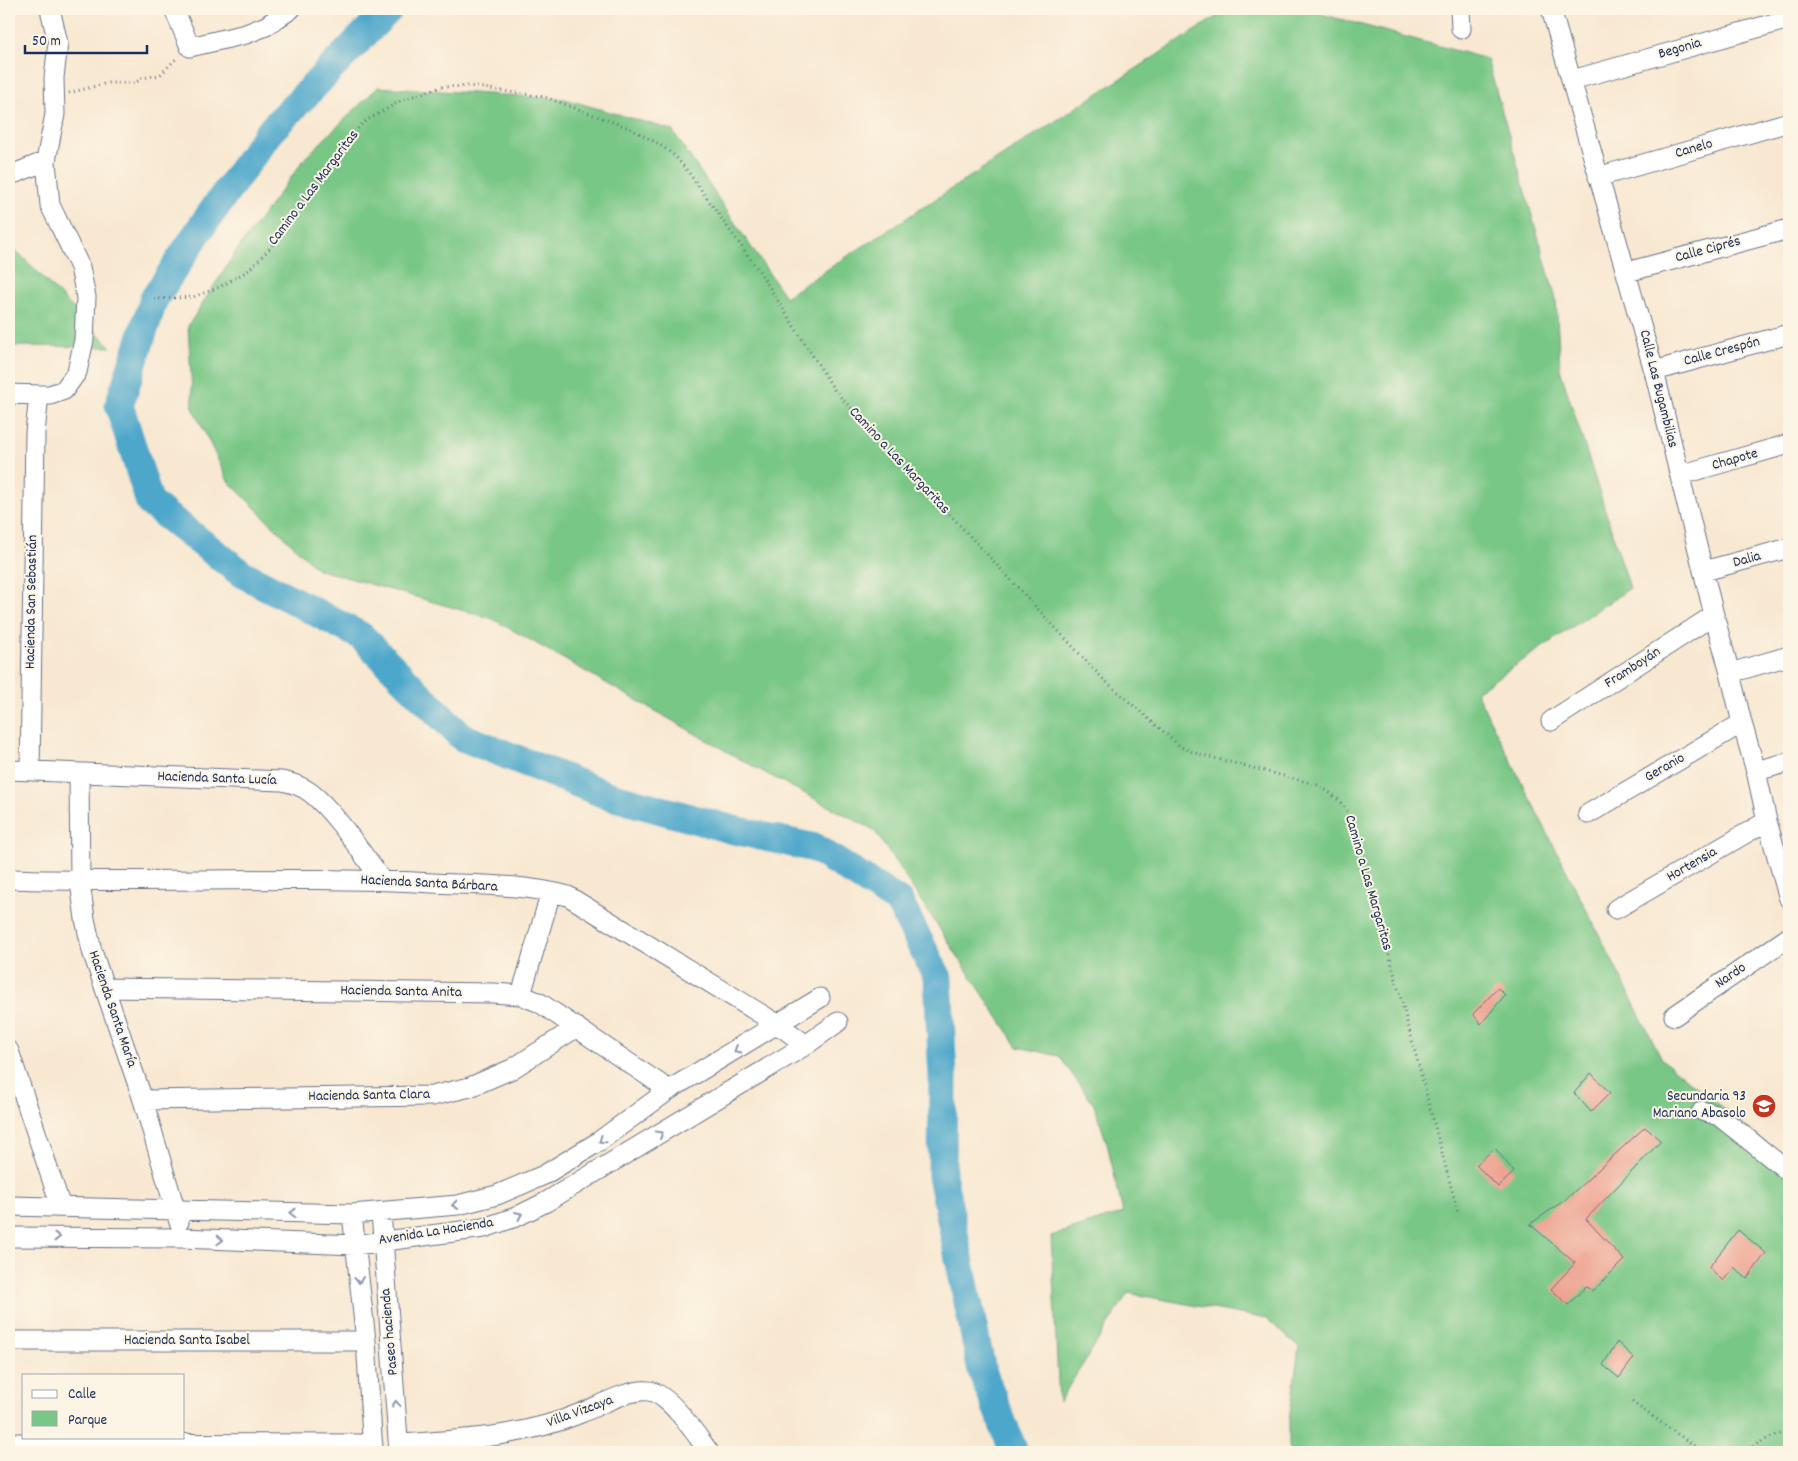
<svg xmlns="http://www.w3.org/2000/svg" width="1798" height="1461" font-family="Dekko,sans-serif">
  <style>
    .green { fill: #79c786; stroke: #4a7b72 }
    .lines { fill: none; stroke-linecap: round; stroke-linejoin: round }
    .river { stroke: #4da7cb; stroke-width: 29 }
    .building { fill: #eea18f }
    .minor-casing { stroke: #687086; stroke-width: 21 }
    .path { stroke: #687086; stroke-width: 3; stroke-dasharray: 1 4; stroke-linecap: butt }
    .minor { stroke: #fff; stroke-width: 19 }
    .oneway { stroke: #8d97ae }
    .labels { text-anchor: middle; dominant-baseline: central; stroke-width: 4; stroke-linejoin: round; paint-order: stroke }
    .street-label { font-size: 15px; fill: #1b2f5e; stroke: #fcf5e5 }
    .poi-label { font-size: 15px; fill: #1b2f5e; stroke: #fcf5e5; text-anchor: end }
  </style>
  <rect width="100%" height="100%" fill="#fcf5e5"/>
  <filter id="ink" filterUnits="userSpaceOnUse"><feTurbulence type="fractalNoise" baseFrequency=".02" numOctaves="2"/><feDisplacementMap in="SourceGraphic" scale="10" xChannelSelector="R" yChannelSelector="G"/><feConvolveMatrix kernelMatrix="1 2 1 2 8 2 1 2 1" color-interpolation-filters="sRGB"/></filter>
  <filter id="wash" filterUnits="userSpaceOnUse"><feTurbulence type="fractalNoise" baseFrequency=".0096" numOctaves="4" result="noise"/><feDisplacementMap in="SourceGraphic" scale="20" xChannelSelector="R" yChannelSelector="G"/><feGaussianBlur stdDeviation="1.12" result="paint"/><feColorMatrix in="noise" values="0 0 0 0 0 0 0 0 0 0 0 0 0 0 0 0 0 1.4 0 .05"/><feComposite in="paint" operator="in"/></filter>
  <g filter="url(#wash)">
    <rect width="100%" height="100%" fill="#f8e8d1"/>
    <path class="green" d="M1228,9H1303L1487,59L1556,299L1560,369L1630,588L1476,692L1662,1059L1789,1162V1452H1289V1421L1299,1347L1267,1319L1128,1293L1059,1402L1051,1236L1123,1213L1107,1143L1094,1105L1059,1056L1018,1047L874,830L756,768L493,619L317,569L228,481L193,408L188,326L237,250L306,157L378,87L565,99L672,130L785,297Z
      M9,243L111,347L9,346Z"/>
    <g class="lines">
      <path class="river" d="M389,9L269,132L200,229L154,299L119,405L150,503L241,573L361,636L462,737L607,795L730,829L815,848L899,902L938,978L943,1078L942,1175L982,1371L1014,1452"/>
    </g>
    <g id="blocks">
      <path class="building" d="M1498,988L1505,995L1481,1024L1473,1014Z
        M1591,1073L1610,1093L1591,1112L1574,1093Z
        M1645,1127L1661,1141L1586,1219L1624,1260L1593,1291L1586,1286L1568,1305L1551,1289L1575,1263L1530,1224L1565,1200Z
        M1495,1148L1514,1172L1498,1187L1476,1165Z
        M1738,1230L1766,1253L1747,1279L1734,1267L1723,1281L1709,1267Z
        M1617,1342L1634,1358L1619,1378L1603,1365Z"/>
    </g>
  </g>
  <g filter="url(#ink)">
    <use href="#blocks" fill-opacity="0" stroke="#687086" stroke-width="1"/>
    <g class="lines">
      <g class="minor-casing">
        <path id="minor" d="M174,9L190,47L246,34L266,26L291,9
          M1460,9L1461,29
          M1551,9L1654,371L1714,615L1730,673L1742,723L1756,771L1767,821L1789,899
          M1572,80L1789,19
          M9,172L16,173L46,161
          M1598,177L1789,122
          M1627,272L1789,229
          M1654,371L1789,334
          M9,394L39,395L35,433L30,771
          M39,395H50L64,390L77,372L84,340L86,297L80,267L50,205L46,161L55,114L54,78L58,43L50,9
          M1680,475L1789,444
          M1704,571L1789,548
          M1730,673L1789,656
          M1551,721L1714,615
          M9,770L282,781C293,783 302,786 311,793C336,813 362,854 382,880
          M1756,771L1789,762
          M79,774L80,882L85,919L92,951L143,1100L179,1222
          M1588,814L1742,723
          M9,879C150,884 292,875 432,883C477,885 524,884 568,896L779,1025L806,1045
          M1616,909L1767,821
          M105,988L493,993L521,995L540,1003L669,1090
          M521,995L551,892
          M1674,1016L1789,937
          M9,1051L61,1207
          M143,1100L432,1096L470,1087L512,1069L577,1027
          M1702,1111L1719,1116L1789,1172
          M9,1206L352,1214L458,1205L497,1195L544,1175L598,1142L669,1090L820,998
          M381,1212L399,1452
          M352,1214L366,1341L373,1452
          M9,1237L182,1238L355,1245L484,1228L516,1217L546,1202L806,1045L838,1022
          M9,1341H366
          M9,1443L373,1444
          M399,1444C460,1440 524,1437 581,1413C599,1406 630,1388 649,1391C670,1394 697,1436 709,1452"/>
      </g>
      <path class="path" d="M69,93L108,83H135L142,78L160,75L178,57
        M154,299L193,297L220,287L249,270L271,247L350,137L364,122L402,100L441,87L469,86L545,97L629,128L659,144L676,157L689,173L759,271L835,391L1103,679L1181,747L1195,753L1318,785C1341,799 1349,809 1357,834L1458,1213
        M1632,1402L1703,1452
        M1744,1452C1758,1443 1772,1435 1789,1432"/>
      <use href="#minor" class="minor"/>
    </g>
    <defs><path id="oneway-chevron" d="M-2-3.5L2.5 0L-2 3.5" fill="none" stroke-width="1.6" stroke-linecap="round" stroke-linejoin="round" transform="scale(1.25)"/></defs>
    <g class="oneway">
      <use href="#oneway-chevron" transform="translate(737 1050) rotate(149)"/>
      <use href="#oneway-chevron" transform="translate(660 1134) rotate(-31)"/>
      <use href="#oneway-chevron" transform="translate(602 1140) rotate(145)"/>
      <use href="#oneway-chevron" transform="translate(455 1205) rotate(172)"/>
      <use href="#oneway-chevron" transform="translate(293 1213) rotate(-179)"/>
      <use href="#oneway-chevron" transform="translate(519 1215) rotate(-24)"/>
      <use href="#oneway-chevron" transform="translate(57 1237)"/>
      <use href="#oneway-chevron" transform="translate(220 1240) rotate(2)"/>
      <use href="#oneway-chevron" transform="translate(359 1280) rotate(83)"/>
      <use href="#oneway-chevron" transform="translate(396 1404) rotate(-95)"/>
    </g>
  </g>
  <defs>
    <g id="school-disc" transform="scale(1.25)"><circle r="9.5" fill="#c8321e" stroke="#fcf5e5"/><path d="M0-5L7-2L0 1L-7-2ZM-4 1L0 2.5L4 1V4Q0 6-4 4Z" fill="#fff"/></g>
  </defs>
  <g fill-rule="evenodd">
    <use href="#school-disc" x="1764" y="1106"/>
  </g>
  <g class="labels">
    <g class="street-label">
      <text transform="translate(1680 49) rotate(-16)">Begonia</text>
      <text transform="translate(1694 149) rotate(-16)">Canelo</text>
      <text transform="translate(314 188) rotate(-53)">Camino a Las Margaritas</text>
      <text transform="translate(1708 250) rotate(-15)">Calle Ciprés</text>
      <text transform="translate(1722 352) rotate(-15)">Calle Crespón</text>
      <text transform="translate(1658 389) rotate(76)">Calle Las Bugambilias</text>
      <text transform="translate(1735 460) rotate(-16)">Chapote</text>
      <text transform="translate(899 461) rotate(47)">Camino a Las Margaritas</text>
      <text transform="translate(1747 560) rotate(-15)">Dalia</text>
      <text transform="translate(32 602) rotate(-89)">Hacienda San Sebastián</text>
      <text transform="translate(1633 668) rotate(-33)">Framboyán</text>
      <text transform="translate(1665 768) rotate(-30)">Geranio</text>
      <text transform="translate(217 779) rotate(2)">Hacienda Santa Lucía</text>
      <text transform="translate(1692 865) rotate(-30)">Hortensia</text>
      <text transform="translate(1368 883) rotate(74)">Camino a Las Margaritas</text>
      <text transform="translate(429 884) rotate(3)">Hacienda Santa Bárbara</text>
      <text transform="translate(1731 976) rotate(-34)">Nardo</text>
      <text transform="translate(401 992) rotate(1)">Hacienda Santa Anita</text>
      <text transform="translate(112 1009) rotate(71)">Hacienda Santa María</text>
      <text transform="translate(369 1096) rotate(-1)">Hacienda Santa Clara</text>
      <text transform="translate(436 1232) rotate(-9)">Avenida La Hacienda</text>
      <text transform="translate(390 1332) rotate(-95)">Paseo hacienda</text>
      <text x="187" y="1341">Hacienda Santa Isabel</text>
      <text transform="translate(580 1412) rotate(-20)">Villa Vizcaya</text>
    </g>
    <g class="poi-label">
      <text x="1746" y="1097">Secundaria 93<tspan x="1746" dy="17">Mariano Abasolo</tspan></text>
    </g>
  </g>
  <rect width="1798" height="1461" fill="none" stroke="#fcf5e5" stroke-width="30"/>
  <rect x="22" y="1374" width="162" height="65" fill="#fcf5e5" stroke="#a2a6af"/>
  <rect x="32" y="1390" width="25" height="8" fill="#ffffff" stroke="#a2a6af"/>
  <text x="68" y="1398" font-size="15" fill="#1b2f5e">Calle</text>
  <rect x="32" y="1411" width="25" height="15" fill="#79c786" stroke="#a2a6af"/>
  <text x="68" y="1424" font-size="15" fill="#1b2f5e">Parque</text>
  <path d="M25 45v8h122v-8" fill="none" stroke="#1b2f5e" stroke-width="2.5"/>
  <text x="32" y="45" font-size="15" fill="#1b2f5e" stroke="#fcf5e5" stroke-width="4" paint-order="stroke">50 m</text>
</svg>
